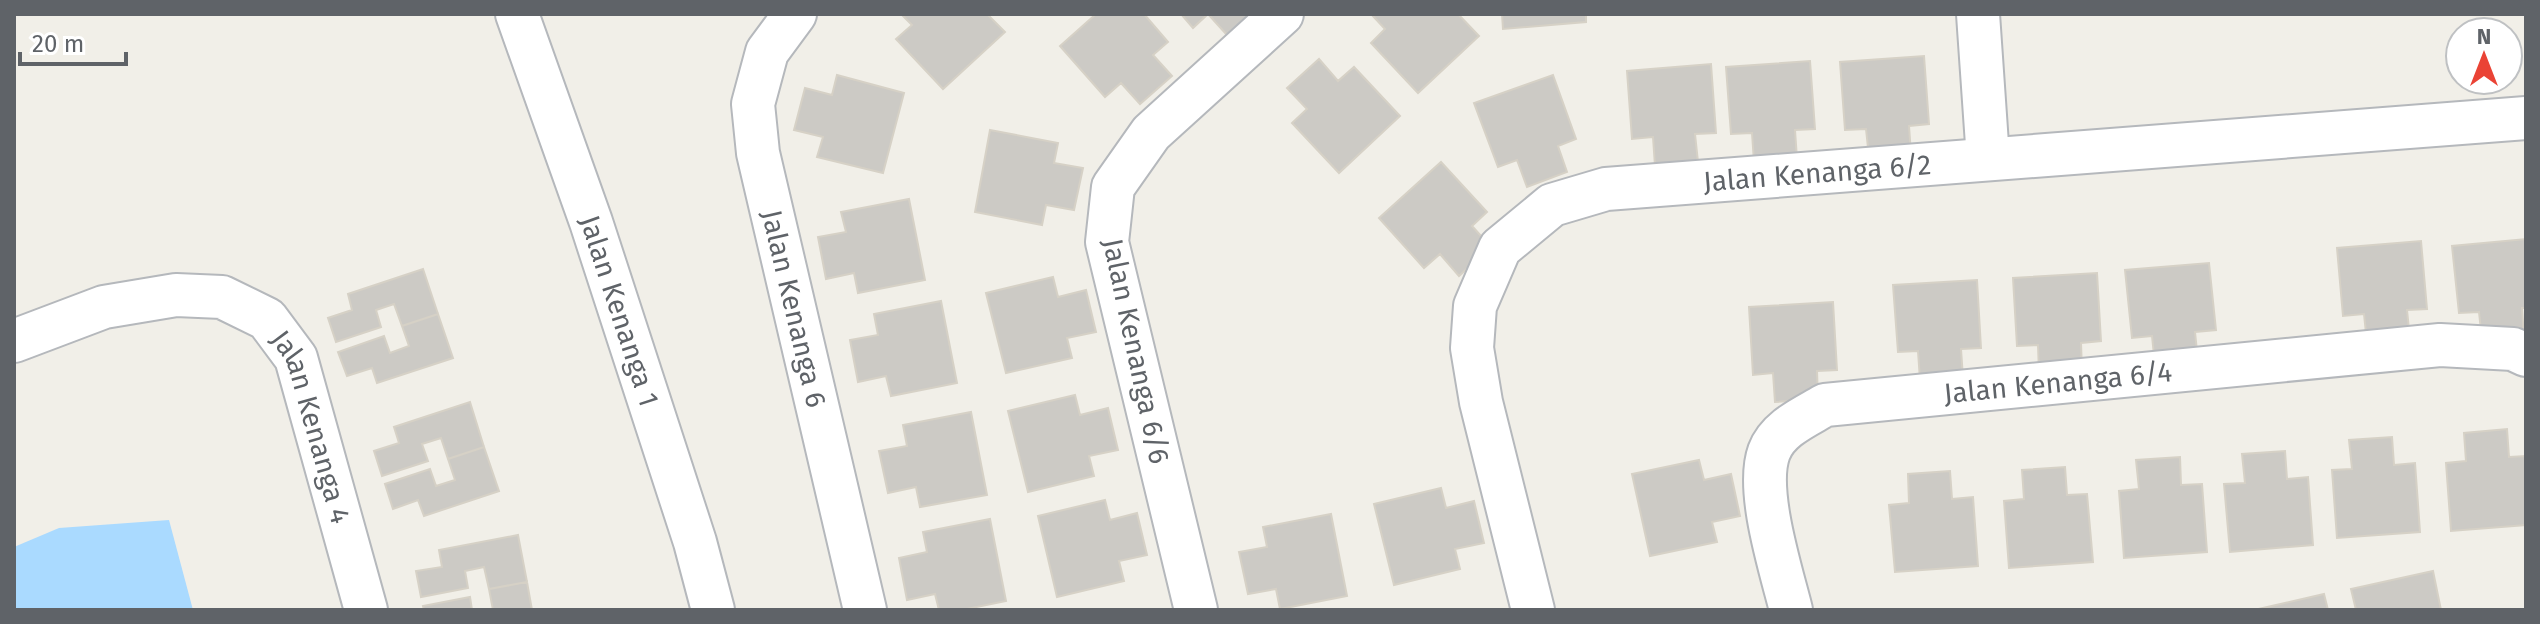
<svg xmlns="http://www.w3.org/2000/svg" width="2540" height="624" font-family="'Fira Sans',sans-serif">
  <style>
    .water { fill: #aadaff }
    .building { fill: #cccac5; stroke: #d6d1c6; stroke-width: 2 }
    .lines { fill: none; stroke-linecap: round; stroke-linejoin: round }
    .minor-casing { stroke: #b5b8bc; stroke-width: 46 }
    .minor { stroke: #fff; stroke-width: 42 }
    .labels { text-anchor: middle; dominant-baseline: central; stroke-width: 8; stroke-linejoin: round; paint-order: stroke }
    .street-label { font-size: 28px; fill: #5f6368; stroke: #fff }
  </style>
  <rect width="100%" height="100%" fill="#f1efe8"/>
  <path class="water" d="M169,520L193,610H14V547L59,528Z"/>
  <path class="building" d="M901,14H987L1005,32L943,89L896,39L912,25Z
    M1096,14H1144L1168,42L1153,55L1172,76L1140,104L1121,83L1105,97L1060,46Z
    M1181,14H1251L1227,35L1208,14L1193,28Z
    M1371,14H1458L1479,36L1418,93L1371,43L1385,29Z
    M1502,14H1586V22L1503,29Z
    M1924,56L1929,124L1909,126L1911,154L1869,157L1866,129L1845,130L1840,62Z
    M1319,59L1338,81L1354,67L1400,116L1339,173L1292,123L1307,109L1287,88Z
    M1810,61L1815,129L1795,130L1797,159L1754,162L1752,133L1731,134L1726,67Z
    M1711,64L1716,133L1695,134L1698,162L1655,166L1653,137L1632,139L1627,71Z
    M837,75L904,93L883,173L817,157L823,137L794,130L805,88L832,95Z
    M1553,75L1576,139L1558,146L1567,172L1527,187L1517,160L1498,167L1474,103Z
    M990,130L1058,143L1054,163L1083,168L1074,210L1046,205L1042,225L975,212Z
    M1441,162L1487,212L1472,226L1491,247L1459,276L1440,254L1424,268L1379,218Z
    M909,199L925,280L858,293L854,273L826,279L818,237L846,232L841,212Z
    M2526,239V308H2522L2524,336L2482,340L2479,312L2459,313L2452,246Z
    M2421,241L2427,309L2407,310L2410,339L2367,343L2364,314L2343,316L2337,248Z
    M2209,263L2216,330L2195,332L2198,361L2155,365L2152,336L2132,338L2125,270Z
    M423,269L438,314L402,326L394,304L376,310L381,327L336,342L328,318L352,310L348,294Z
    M2097,273L2101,341L2081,343L2082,371L2039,373L2038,345L2017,346L2013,278Z
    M1053,277L1058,297L1086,290L1096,332L1067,338L1072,358L1006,373L986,293Z
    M1977,280L1981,348L1961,349L1963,378L1920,380L1918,351L1898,352L1893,285Z
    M941,301L957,383L891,396L886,376L858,382L850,340L878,335L874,314Z
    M1833,302L1837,370L1817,371L1818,399L1775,402L1773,373L1753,375L1749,307Z
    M438,314L453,358L377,383L372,368L347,376L338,352L384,336L390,353L409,346L402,326Z
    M1075,395L1080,415L1108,408L1118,450L1089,456L1094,476L1028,492L1008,411Z
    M470,402L484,447L448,459L441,438L422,444L428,461L382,476L374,451L399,443L394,427Z
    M971,412L987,495L920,507L916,487L888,493L879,451L907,446L903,425Z
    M2507,429L2509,457L2526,456V525L2451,531L2446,463L2466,461L2464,433Z
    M2392,437L2394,465L2415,463L2420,532L2337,538L2332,470L2352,469L2349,440Z
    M484,447L499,491L424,516L418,500L393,509L385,484L430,469L436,486L455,480L448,459Z
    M2285,451L2287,479L2308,477L2313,545L2230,552L2224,484L2245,483L2242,454Z
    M2180,457L2181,485L2202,484L2207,552L2124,558L2119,491L2139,489L2136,460Z
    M1699,460L1704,480L1731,474L1740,516L1712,522L1717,542L1650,556L1632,474Z
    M2065,467L2067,495L2087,494L2093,562L2009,568L2004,501L2024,499L2022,470Z
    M1950,471L1952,499L1973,497L1978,566L1895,572L1889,505L1909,503L1908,474Z
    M1441,488L1446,508L1474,501L1484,543L1455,549L1460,569L1394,585L1374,504Z
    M1105,500L1110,520L1137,513L1147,555L1119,561L1124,581L1057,597L1038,516Z
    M1331,514L1347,596L1280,609L1276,589L1248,594L1239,552L1267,547L1263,527Z
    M990,519L1006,601L962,610H939L935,594L907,600L899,558L927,552L923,532Z
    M518,535L527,582L489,589L484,567L465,571L468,588L421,597L416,571L442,567L439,550Z
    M2433,571L2441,610H2356L2351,589Z
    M527,582L532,610H493L489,589Z
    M2324,594L2328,610H2254Z
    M470,597L472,610H424L423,606Z"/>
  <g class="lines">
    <g class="minor-casing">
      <g id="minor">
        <path id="s1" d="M517,14L591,222L695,542L713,610"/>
        <path id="s2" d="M795,14L767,52L753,104L758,153L865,610"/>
        <path d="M1978,14L1988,159"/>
        <path id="s3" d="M14,341L104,307L176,295L222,297L267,319L296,358L366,610"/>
        <path d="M1196,610L1107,242L1113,187L1151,133L1282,14"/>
        <path id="s4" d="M1533,610L1481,402L1472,348L1475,306L1500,248L1552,205L1606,189L2526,118"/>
        <path id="s5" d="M1791,610C1781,570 1755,490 1769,452C1778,428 1805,417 1825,405L2440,345L2513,349L2526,355"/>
      </g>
    </g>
    <use href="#minor" class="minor"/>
  </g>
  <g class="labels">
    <g class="street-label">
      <text stroke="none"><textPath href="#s4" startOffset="710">Jalan Kenanga 6/2</textPath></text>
      <text stroke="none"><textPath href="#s2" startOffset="310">Jalan Kenanga 6</textPath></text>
      <text stroke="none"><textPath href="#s1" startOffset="314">Jalan Kenanga 1</textPath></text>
      <text transform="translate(1136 351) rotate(78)">Jalan Kenanga 6/6</text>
      <text stroke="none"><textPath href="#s5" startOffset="470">Jalan Kenanga 6/4</textPath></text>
      <text stroke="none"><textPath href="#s3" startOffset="384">Jalan Kenanga 4</textPath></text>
    </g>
  </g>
  <rect width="2540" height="624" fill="none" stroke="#5f6368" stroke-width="32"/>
  <g transform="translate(2484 56)"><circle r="38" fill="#ffffff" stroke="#bfc1c3" stroke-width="2"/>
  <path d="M0-6L14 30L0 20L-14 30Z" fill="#ea4335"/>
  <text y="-12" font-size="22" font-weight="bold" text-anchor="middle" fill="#5f6368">N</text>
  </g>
  <path d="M20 52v12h106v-12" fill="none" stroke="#5f6368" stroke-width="4"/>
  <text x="32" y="52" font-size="24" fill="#5f6368" stroke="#ffffff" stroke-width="6" paint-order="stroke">20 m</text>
</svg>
